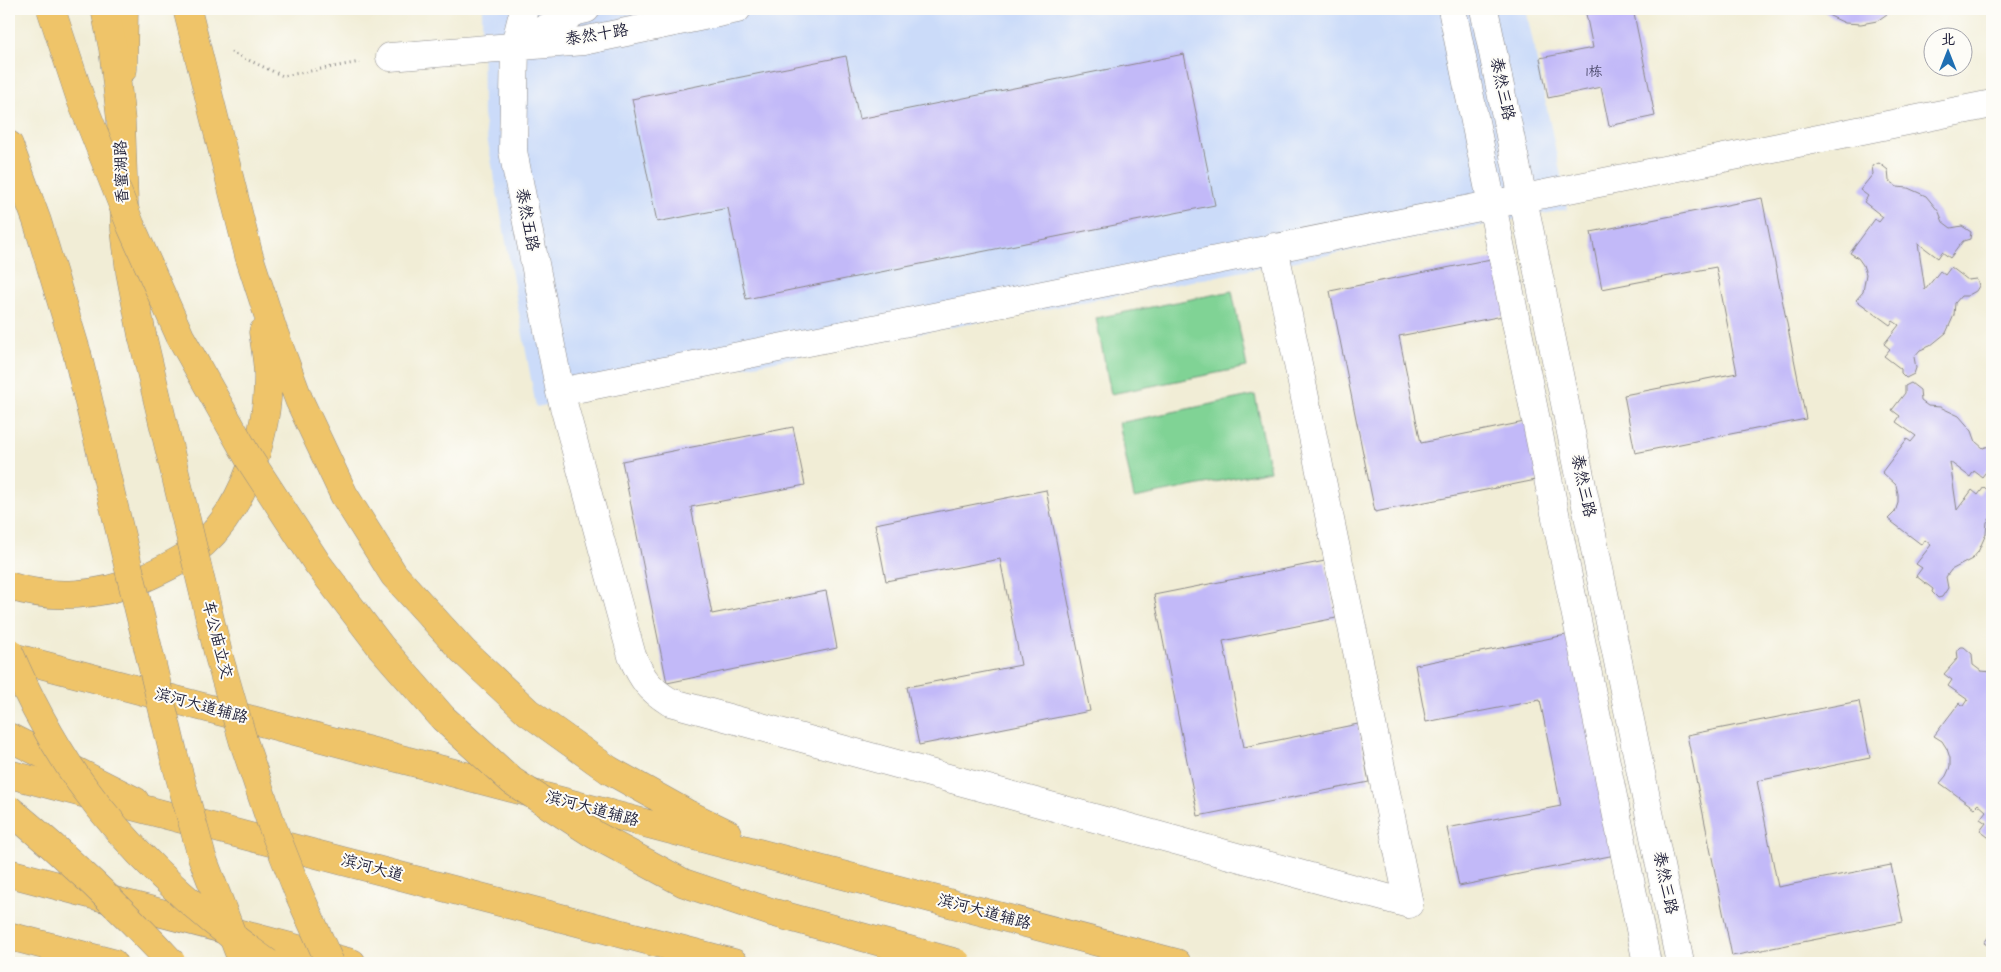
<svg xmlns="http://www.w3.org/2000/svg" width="2001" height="972" font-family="Dekko,'LXGW WenKai TC',sans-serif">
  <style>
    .built { fill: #cbdbf9 }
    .green { fill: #80d395; stroke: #517a68 }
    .building { fill: #c2b9f8 }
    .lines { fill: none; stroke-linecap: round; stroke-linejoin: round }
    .minor-casing { stroke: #8a8888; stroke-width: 29 }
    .major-casing { stroke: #8a8888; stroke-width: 29 }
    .highway-casing { stroke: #8a8888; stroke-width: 29 }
    .path { stroke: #8a8888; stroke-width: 3; stroke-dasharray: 1 4; stroke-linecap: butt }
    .minor { stroke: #fff; stroke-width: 28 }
    .major { stroke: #efc469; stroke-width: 28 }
    .highway { stroke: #efc469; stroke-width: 28 }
    .major-bridge-casing { stroke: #8a8888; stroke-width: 29; stroke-linecap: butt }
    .highway-bridge-casing { stroke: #8a8888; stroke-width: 29; stroke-linecap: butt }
    .major-bridge { stroke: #efc469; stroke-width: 28 }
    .highway-bridge { stroke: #efc469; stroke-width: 28 }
    .labels { text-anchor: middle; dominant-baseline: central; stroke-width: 4; stroke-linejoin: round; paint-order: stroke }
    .number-label { font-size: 14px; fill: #4a486a }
    .street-label { font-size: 16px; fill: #22223b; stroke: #fdfcf7 }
  </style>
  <rect width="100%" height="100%" fill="#fdfcf7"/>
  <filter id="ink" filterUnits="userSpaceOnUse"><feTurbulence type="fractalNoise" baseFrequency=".02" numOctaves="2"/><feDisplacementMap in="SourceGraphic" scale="10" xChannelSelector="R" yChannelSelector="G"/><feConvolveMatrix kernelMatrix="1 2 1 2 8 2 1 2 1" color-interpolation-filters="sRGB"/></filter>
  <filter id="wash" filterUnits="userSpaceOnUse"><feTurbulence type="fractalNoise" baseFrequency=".0096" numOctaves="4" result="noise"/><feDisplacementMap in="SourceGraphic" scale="20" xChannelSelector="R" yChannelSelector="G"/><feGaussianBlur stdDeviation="1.12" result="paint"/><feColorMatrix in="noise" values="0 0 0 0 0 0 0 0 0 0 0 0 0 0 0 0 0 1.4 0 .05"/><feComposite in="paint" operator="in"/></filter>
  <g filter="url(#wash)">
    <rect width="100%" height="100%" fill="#f1edd6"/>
    <path class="built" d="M482,9H1526L1568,209L536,407L483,115Z"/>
    <path class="green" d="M1232,291L1247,367L1111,394L1096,318Z
      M1255,395L1270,471L1134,498L1119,423Z"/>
    <g id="blocks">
      <path class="building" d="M1585,9H1633L1655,116L1609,126L1601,87L1548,98L1540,58L1593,48Z
        M1821,9H1894L1877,21L1861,24L1845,23L1830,16Z
        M1184,54L1215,205L746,299L728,208L657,222L632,99L846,56L859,119Z
        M1879,163L1888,170L1889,181L1897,187L1908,188L1926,196L1939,212L1943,222L1951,228L1962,226L1971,232L1970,239L1963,241L1950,258L1942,252L1938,258L1918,243L1925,290L1940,271L1945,275L1951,267L1968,280L1976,279L1978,282L1979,286L1976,291L1967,296H1961L1955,303L1954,315L1946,333L1930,346L1920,350L1914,357L1916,368L1914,374L1906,378L1901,373V369L1884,356L1890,349L1884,344L1899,325L1893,321L1890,325L1856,300L1863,292L1866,274L1863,265L1858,258L1850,253L1875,219L1879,222L1883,217L1864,202L1868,196L1860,190L1873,174L1872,166Z
        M1762,198L1806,419L1635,453L1624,395L1737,373L1716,267L1602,289L1591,232Z
        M1501,257L1513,314L1399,336L1421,443L1534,420L1546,478L1375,512L1330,291Z
        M1911,383L1920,390L1921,401L1928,406L1940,407L1959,416L1972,431L1976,442L1983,448L1992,445V464L1982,477L1974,471L1970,477L1950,462L1957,510L1972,490L1978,495L1984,487L1992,494V516L1987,522L1986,534L1978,552L1972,559L1951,570L1946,577L1948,588L1942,597L1938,598L1932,592L1933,589L1916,576L1922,568L1916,564L1931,545L1925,540L1922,545L1888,519L1895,512L1898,503V494L1896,485L1882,472L1907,439L1911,442L1916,436L1896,422L1900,416L1892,410L1905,393V386Z
        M793,427L805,485L691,507L712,614L826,591L837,648L667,683L622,461Z
        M1046,490L1090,711L919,745L907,687L1021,665L1000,559L886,581L875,524Z
        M1325,561L1336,618L1223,641L1244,747L1358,724L1369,782L1198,816L1154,595Z
        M1586,631L1630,852L1459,886L1447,828L1561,806L1540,700L1426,722L1415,665Z
        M1960,647H1964L1972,654L1973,665L1981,671L1992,672V840L1980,831L1986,823L1980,819L1986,811L1978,804L1974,808L1940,783L1946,776L1950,767V758L1947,749L1942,741L1934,736L1959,703L1964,706L1968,700L1948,686L1952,680L1944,674L1958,658L1957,650Z
        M1859,701L1870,758L1757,781L1778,887L1891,865L1903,922L1732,956L1687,735Z
        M1992,932V948L1984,943Z"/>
    </g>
  </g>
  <g filter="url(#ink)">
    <use href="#blocks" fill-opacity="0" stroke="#8a8888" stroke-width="1"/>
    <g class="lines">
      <g class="minor-casing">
        <path id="minor" d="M524,9L515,45L513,151L560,392L632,656C642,679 649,689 670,702L1409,904L1274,247
          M1452,9L1647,963
          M1484,9L1680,963
          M523,41L577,11L586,9
          M390,57L583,41L737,9
          M560,392L1992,104"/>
      </g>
      <g class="major-casing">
        <path id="major" d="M187,9L249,256L273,330L299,400L344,495L394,575L463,651L528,712L609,770L686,813L727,833
          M123,69L124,9
          M9,586C52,600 100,596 142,579C162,570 188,558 204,543C245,505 268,433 268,377C268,362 265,347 263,332
          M9,656L1177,963
          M9,737L135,801
          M9,936L113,963"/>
      </g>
      <g class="highway-casing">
        <path id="highway" d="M105,9L113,49L121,121L125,230L130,272L142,335
          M9,145L37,221L77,353
          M9,774L734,963
          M9,873L352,963"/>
      </g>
      <path class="path" d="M231,52L283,76L360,62"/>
      <use href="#minor" class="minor"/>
      <use href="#major" class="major"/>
      <use href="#highway" class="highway"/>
      <g class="major-bridge-casing">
        <path id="major-bridge" d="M142,335L219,657L243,740L271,823L299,894L330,963
          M77,353L174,756L202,857L243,963"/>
      </g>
      <g class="highway-bridge-casing">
        <path id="highway-bridge" d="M51,9L81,100L131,226L180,336L248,457L317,563L381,647L443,718L512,781L595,835L684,883L771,912L957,963
          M9,652C28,697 52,742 80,782C131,853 197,913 268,963
          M9,809C67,857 121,908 172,963"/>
      </g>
      <use href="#major-bridge" class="major-bridge"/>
      <use href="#highway-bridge" class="highway-bridge"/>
    </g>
  </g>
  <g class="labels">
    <g class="number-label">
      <text x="1594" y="73">1栋</text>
    </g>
    <g class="street-label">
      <text transform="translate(597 36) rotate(-9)">泰然十路</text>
      <text transform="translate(1501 89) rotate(78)">泰然三路</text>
      <text transform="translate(123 172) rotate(-92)">香蜜湖路</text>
      <text transform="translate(526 220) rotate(79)">泰然五路</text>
      <text transform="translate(1582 486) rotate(78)">泰然三路</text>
      <text transform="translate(216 640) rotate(76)">车公庙立交</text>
      <text transform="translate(201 707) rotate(15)">滨河大道辅路</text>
      <text transform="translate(592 810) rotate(15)">滨河大道辅路</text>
      <text transform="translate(372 869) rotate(15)">滨河大道</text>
      <text transform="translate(1664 883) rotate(78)">泰然三路</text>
      <text transform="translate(984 913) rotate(15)">滨河大道辅路</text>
    </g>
  </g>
  <rect width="2001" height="972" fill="none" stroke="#fdfcf7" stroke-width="30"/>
  <g transform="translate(1948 52)"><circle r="24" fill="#fdfcf7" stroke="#a5a5ac"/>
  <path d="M0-4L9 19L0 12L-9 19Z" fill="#1f6fb2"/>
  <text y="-8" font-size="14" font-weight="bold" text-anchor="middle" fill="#22223b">北</text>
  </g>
</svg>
